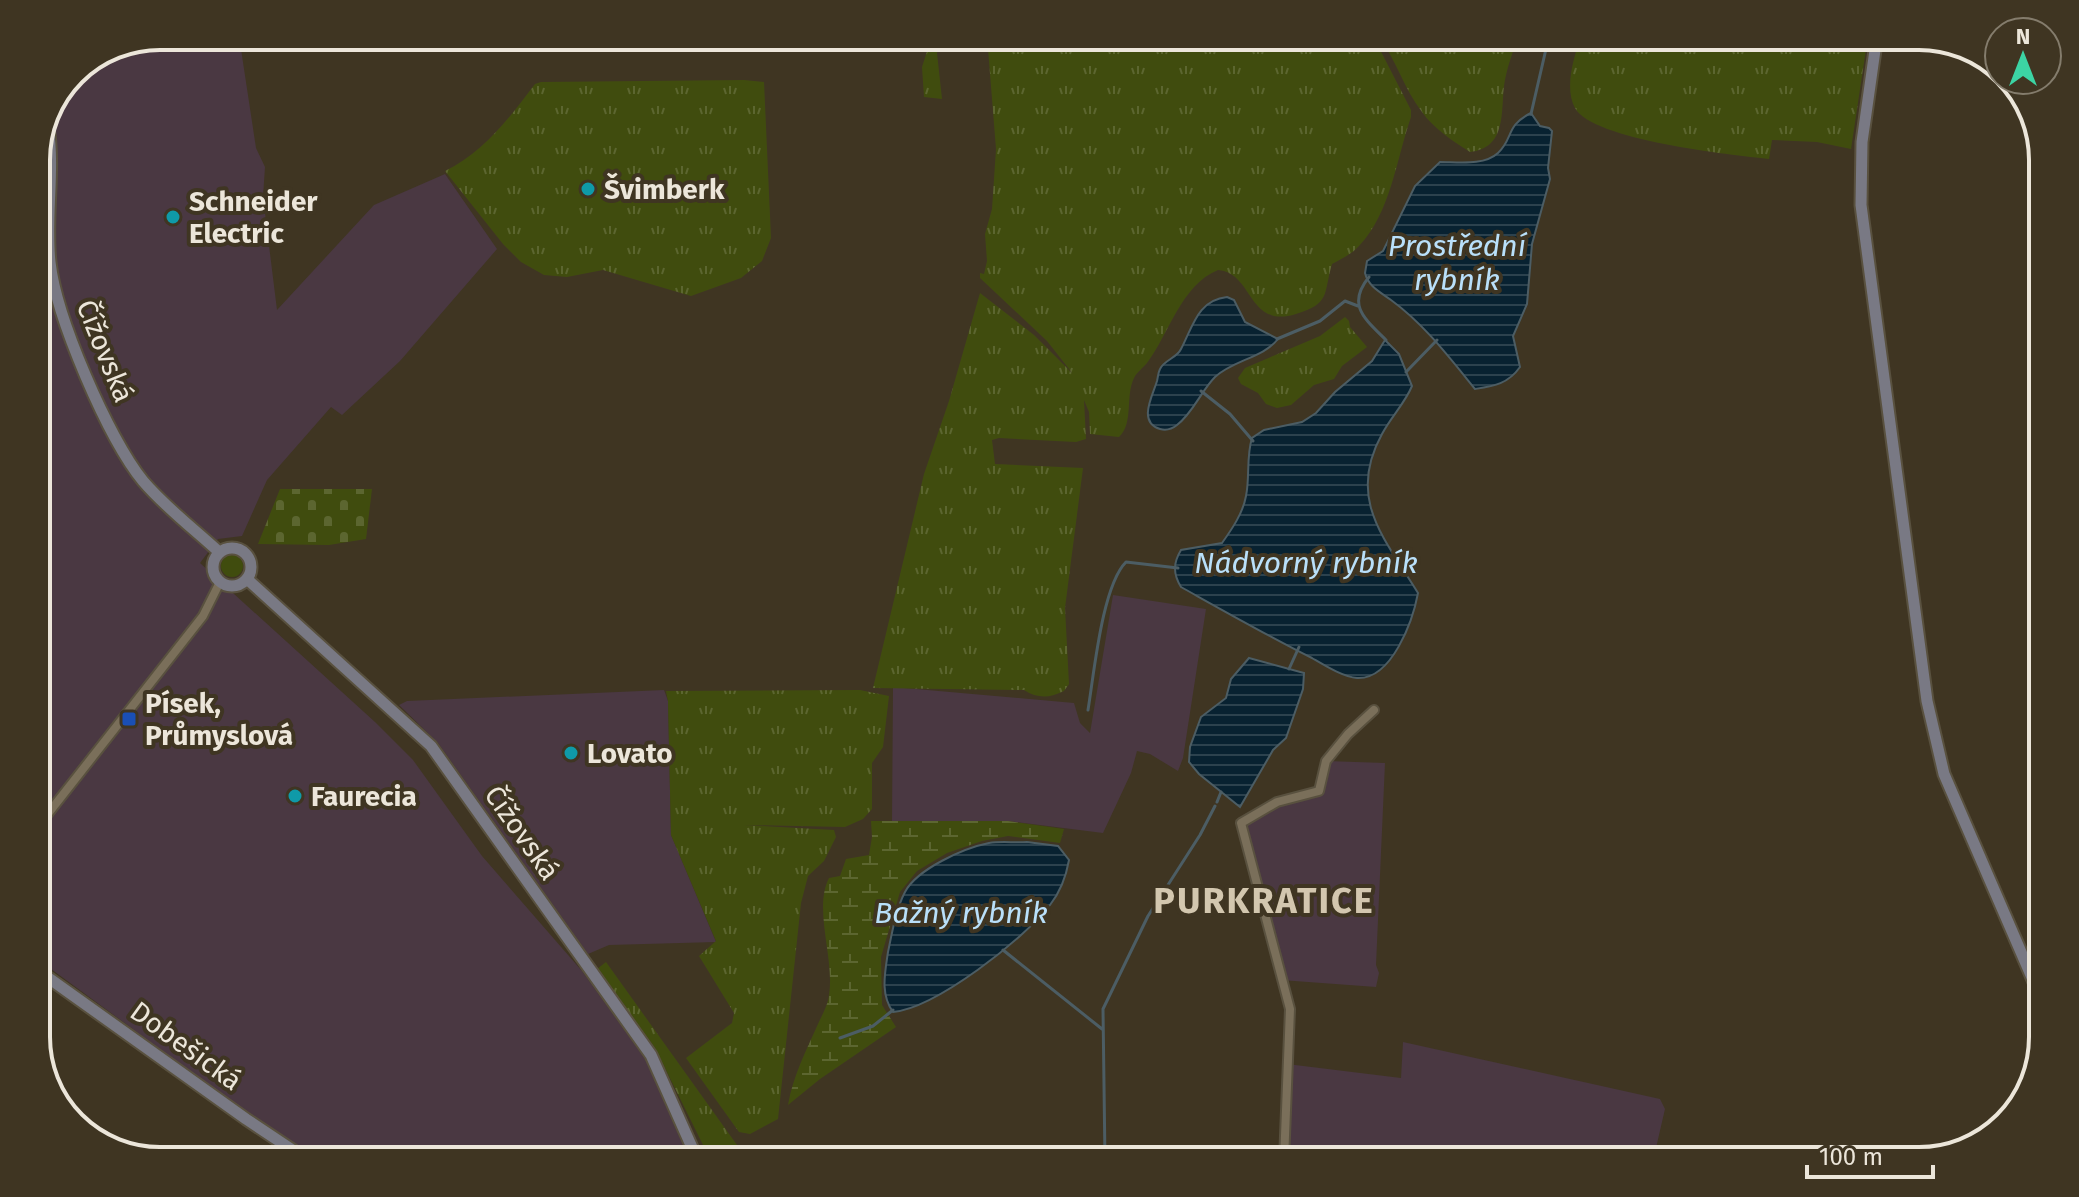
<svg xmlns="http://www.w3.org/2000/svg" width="2079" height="1197" font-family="'Fira Sans',sans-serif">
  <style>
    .industrial { fill: #4a3842 }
    .grass { fill: url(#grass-tufts) }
    .wetland { fill: url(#wetland-marsh) }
    .cemetery { fill: url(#cemetery-stones) }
    .water { fill: url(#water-rules); stroke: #4c5d64; stroke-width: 2 }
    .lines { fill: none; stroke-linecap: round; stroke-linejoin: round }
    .stream { stroke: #4c5d64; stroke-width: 3 }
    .street-casing { stroke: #59513f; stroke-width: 12 }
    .secondary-casing { stroke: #59513f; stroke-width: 15 }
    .street { stroke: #7a6f5a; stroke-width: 8 }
    .secondary { stroke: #797984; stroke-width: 11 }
    .culture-dot { fill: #0f9aa8; stroke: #3f3522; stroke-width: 3 }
    .transit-dot { fill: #1a4fb4; stroke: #3f3522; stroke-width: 3 }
    .labels { text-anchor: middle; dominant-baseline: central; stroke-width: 8; stroke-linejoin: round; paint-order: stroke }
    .poi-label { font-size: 28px; font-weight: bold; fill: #ece6da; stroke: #3f3522; text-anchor: start }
    .street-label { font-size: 28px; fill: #ece6da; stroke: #3f3522 }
    .water-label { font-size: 30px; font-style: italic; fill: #b9e0fa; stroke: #3f3522 }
    .district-label { font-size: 36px; font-weight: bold; letter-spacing: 2px; fill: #d3c7af; stroke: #3f3522 }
    .rim { fill: none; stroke: #ece6da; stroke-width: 4 }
  </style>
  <defs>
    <pattern id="grass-tufts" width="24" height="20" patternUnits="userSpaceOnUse" patternTransform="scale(2)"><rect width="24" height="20" fill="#404c0e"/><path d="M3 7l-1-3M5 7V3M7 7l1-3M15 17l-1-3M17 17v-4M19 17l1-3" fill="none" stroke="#5c6630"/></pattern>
    <pattern id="wetland-marsh" width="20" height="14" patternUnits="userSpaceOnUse" patternTransform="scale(2)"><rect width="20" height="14" fill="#404c0e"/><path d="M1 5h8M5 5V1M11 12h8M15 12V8" fill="none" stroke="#5c6630"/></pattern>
    <pattern id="cemetery-stones" width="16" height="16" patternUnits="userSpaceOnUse" patternTransform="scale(2)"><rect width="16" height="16" fill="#404c0e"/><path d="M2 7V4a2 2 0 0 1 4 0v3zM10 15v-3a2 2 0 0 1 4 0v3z" fill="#5c6630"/></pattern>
    <pattern id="water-rules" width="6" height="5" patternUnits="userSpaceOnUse" patternTransform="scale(2)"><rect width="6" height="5" fill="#082231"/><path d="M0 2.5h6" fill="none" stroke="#2c424e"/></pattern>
  </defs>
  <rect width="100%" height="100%" fill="#3f3522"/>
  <path class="industrial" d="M160,36H239L256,148L265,167L263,197L277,310L374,205L445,174L497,249L400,361L342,415L331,407L267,480L242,536L218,539L200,563L375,722L413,760L482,856L582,971L645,1059L690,1161H322L246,1112L36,958V152L73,72Z
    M1113,595L1206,609L1183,758L1178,771L1150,754L1137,751L1131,773L1103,833L1008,821H892L893,687L1074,703L1080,723L1090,733Z
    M664,690L668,701L671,835L716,942L609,945L588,954L438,743L399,705L407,701Z
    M1326,761L1385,763L1376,965L1379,973L1376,987L1281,980L1241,823L1249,815L1312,791Z
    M1403,1042L1660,1099L1665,1109L1653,1161H1284L1287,1064L1401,1078Z"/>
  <path class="grass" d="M932,36H943L937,53L942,99L924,97L922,67Z
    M987,36H1376L1374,38L1411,110V117C1396,160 1391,212 1359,246C1352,254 1341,259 1332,264C1323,295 1331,303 1296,314C1247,329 1254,273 1218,270C1181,285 1169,334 1147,363C1143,368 1137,372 1134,378C1125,396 1134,423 1119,437L1090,434L1089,412L1084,400L1086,439L1076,442L999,438L992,440L995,464L1083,468L1065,608L1069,684L1064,691C1050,698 1038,699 1024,690L873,688L924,474L949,401L980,293L1034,335L1073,374L1047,341L980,278V273L984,274L987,261L985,234L992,209L996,149Z
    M1378,36H1518C1513,52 1506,70 1504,86C1501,114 1506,148 1470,152C1454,142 1433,128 1422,112C1404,89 1396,59 1378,36Z
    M1581,36H1868L1851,149L1817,142L1772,140L1769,159C1732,155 1592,140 1575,108C1564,88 1574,57 1581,36Z
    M744,80L764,82L771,238L762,261L741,278L691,296L603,270L567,277L544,275L521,262L503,244L445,171C483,153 510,117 535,84L541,82Z
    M1345,317L1349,321L1350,327L1367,347L1342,366L1334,379L1314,385L1291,405L1277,408L1266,404L1258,393L1241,384L1238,378L1245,368L1320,336Z
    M221 566a11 11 0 1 1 22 0a11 11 0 1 1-22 0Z
    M860,690L889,696L883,747L872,763V809L863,819L845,827L743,825L834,830L836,837L824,861L808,876L801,903L778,1119L750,1134L739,1132L686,1058L732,1023L734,1013L699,956L716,941L671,835L668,701L666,691Z
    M606,962L737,1145L723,1161H711L655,1048L597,969Z"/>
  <path class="wetland" d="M871,821H1008L1064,829L1060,843L1008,836L982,841L947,853L917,871L900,892L881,957L882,1005L896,1027L820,1079L788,1105C793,1076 806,1051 818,1024C822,1015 828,1005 829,995C835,959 813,909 829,878L840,876L846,859L869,855L872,837Z"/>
  <path class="cemetery" d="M280,489H372L366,539L329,545L258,544Z"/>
  <path class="water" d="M1531,113L1540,126L1549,128L1552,131L1548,168L1550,179L1532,244L1527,304L1513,336L1520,367C1508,384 1494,386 1475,389C1449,357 1424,324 1391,300C1380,292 1368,286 1365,273L1367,261L1383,251L1415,186L1440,162C1458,162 1484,166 1498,153C1514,138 1505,126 1531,113Z
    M1227,297L1234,300L1245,322L1278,339C1263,358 1233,360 1215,377C1201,391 1193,413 1177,425C1172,429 1167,431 1160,429C1137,422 1153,395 1157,381C1158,377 1158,373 1160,369C1164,360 1177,358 1181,349C1193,326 1198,300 1227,297Z
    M1385,340L1399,354L1412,386C1405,403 1391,417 1382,434C1346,499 1385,539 1418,593C1413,620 1392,680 1357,678C1343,677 1324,665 1312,658C1268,636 1224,611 1181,587C1173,574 1173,563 1181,550L1222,543C1232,529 1243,513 1246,496C1250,477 1246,457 1252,438L1264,430L1302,422L1316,413L1335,392L1372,361Z
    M1249,658L1304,673L1303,689L1286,738L1273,750L1240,807L1199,774L1189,762L1190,747L1201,717L1226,698L1231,679Z
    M1027,842L1058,846L1069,860C1066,877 1061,891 1050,905C1024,939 936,1008 893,1012C880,994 885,973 888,952C892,933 896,909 905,892C917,869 964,848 989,843C1001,841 1015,843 1027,842Z"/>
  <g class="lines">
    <path class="stream" d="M1531,114L1549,36
      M36,166H39
      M1369,277C1346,305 1365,319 1386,340
      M1277,339L1320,321L1345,301L1358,306
      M1406,372L1437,340
      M1201,391L1230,414L1253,441
      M1289,669L1299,647
      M1088,710C1094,674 1102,586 1126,562L1178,568
      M1217,802L1221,792
      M1003,950L1102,1029
      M840,1038L873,1026L893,1010
      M1105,1161L1103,1009L1148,916L1200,835L1215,806"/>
    <g class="street-casing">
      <path id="street" d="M36,829L203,616L220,582
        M1284,1161L1290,1009L1241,823L1277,802L1319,791L1326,761L1348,734L1374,710"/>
    </g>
    <g class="secondary-casing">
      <path id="secondary" d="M1877,36L1862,142L1861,205L1927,701L1944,774L2043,1003
        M48,127C55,171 45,217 50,262C56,317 108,438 143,481C165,507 194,529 219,552
        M213 567a19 19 0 1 1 38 0a19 19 0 1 1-38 0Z
        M247,579L431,746L651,1055L698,1161
        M36,969L246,1119L309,1161"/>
    </g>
    <use href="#street" class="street"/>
    <use href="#secondary" class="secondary"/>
  </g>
  <g class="culture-dot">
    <circle cx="588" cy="189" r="8"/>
    <circle cx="173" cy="217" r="8"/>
    <circle cx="571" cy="753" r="8"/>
    <circle cx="295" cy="796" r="8"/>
  </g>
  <rect class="transit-dot" x="121" y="711" width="16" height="16" rx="4"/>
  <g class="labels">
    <g class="poi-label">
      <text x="604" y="189">Švimberk</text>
      <text x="189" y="201">Schneider<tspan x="189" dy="32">Electric</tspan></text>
      <text x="145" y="703">Písek,<tspan x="145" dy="32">Průmyslová</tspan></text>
      <text x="587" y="753">Lovato</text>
      <text x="311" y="796">Faurecia</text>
    </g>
    <g class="street-label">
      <text transform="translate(105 351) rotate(68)">Čížovská</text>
      <text transform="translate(522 833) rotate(55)">Čížovská</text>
      <text transform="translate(186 1046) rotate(36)">Dobešická</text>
    </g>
    <g class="water-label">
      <text x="1457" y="246">Prostřední<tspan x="1457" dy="34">rybník</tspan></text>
      <text x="1306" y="563">Nádvorný rybník</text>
      <text x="961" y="913">Bažný rybník</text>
    </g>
    <g class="district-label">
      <text x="1264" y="901">PURKRATICE</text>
    </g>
  </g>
  <path d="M0 0H2079V1197H0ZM160 50H1919A110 110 0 0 1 2029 160V1037A110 110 0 0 1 1919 1147H160A110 110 0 0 1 50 1037V160A110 110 0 0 1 160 50Z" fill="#3f3522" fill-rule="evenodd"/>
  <path class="rim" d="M160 50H1919A110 110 0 0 1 2029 160V1037A110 110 0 0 1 1919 1147H160A110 110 0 0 1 50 1037V160A110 110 0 0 1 160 50Z"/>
  <g transform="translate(2023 56)"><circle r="38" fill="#3f3522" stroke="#847c6c" stroke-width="2"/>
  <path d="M0-6L14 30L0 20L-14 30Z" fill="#3cd4a4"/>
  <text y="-12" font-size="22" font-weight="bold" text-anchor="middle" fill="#ece6da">N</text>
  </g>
  <path d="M1807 1165v12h126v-12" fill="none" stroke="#ece6da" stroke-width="4"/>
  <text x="1819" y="1165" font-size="24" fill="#ece6da" stroke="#3f3522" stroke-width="6" paint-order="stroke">100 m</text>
</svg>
